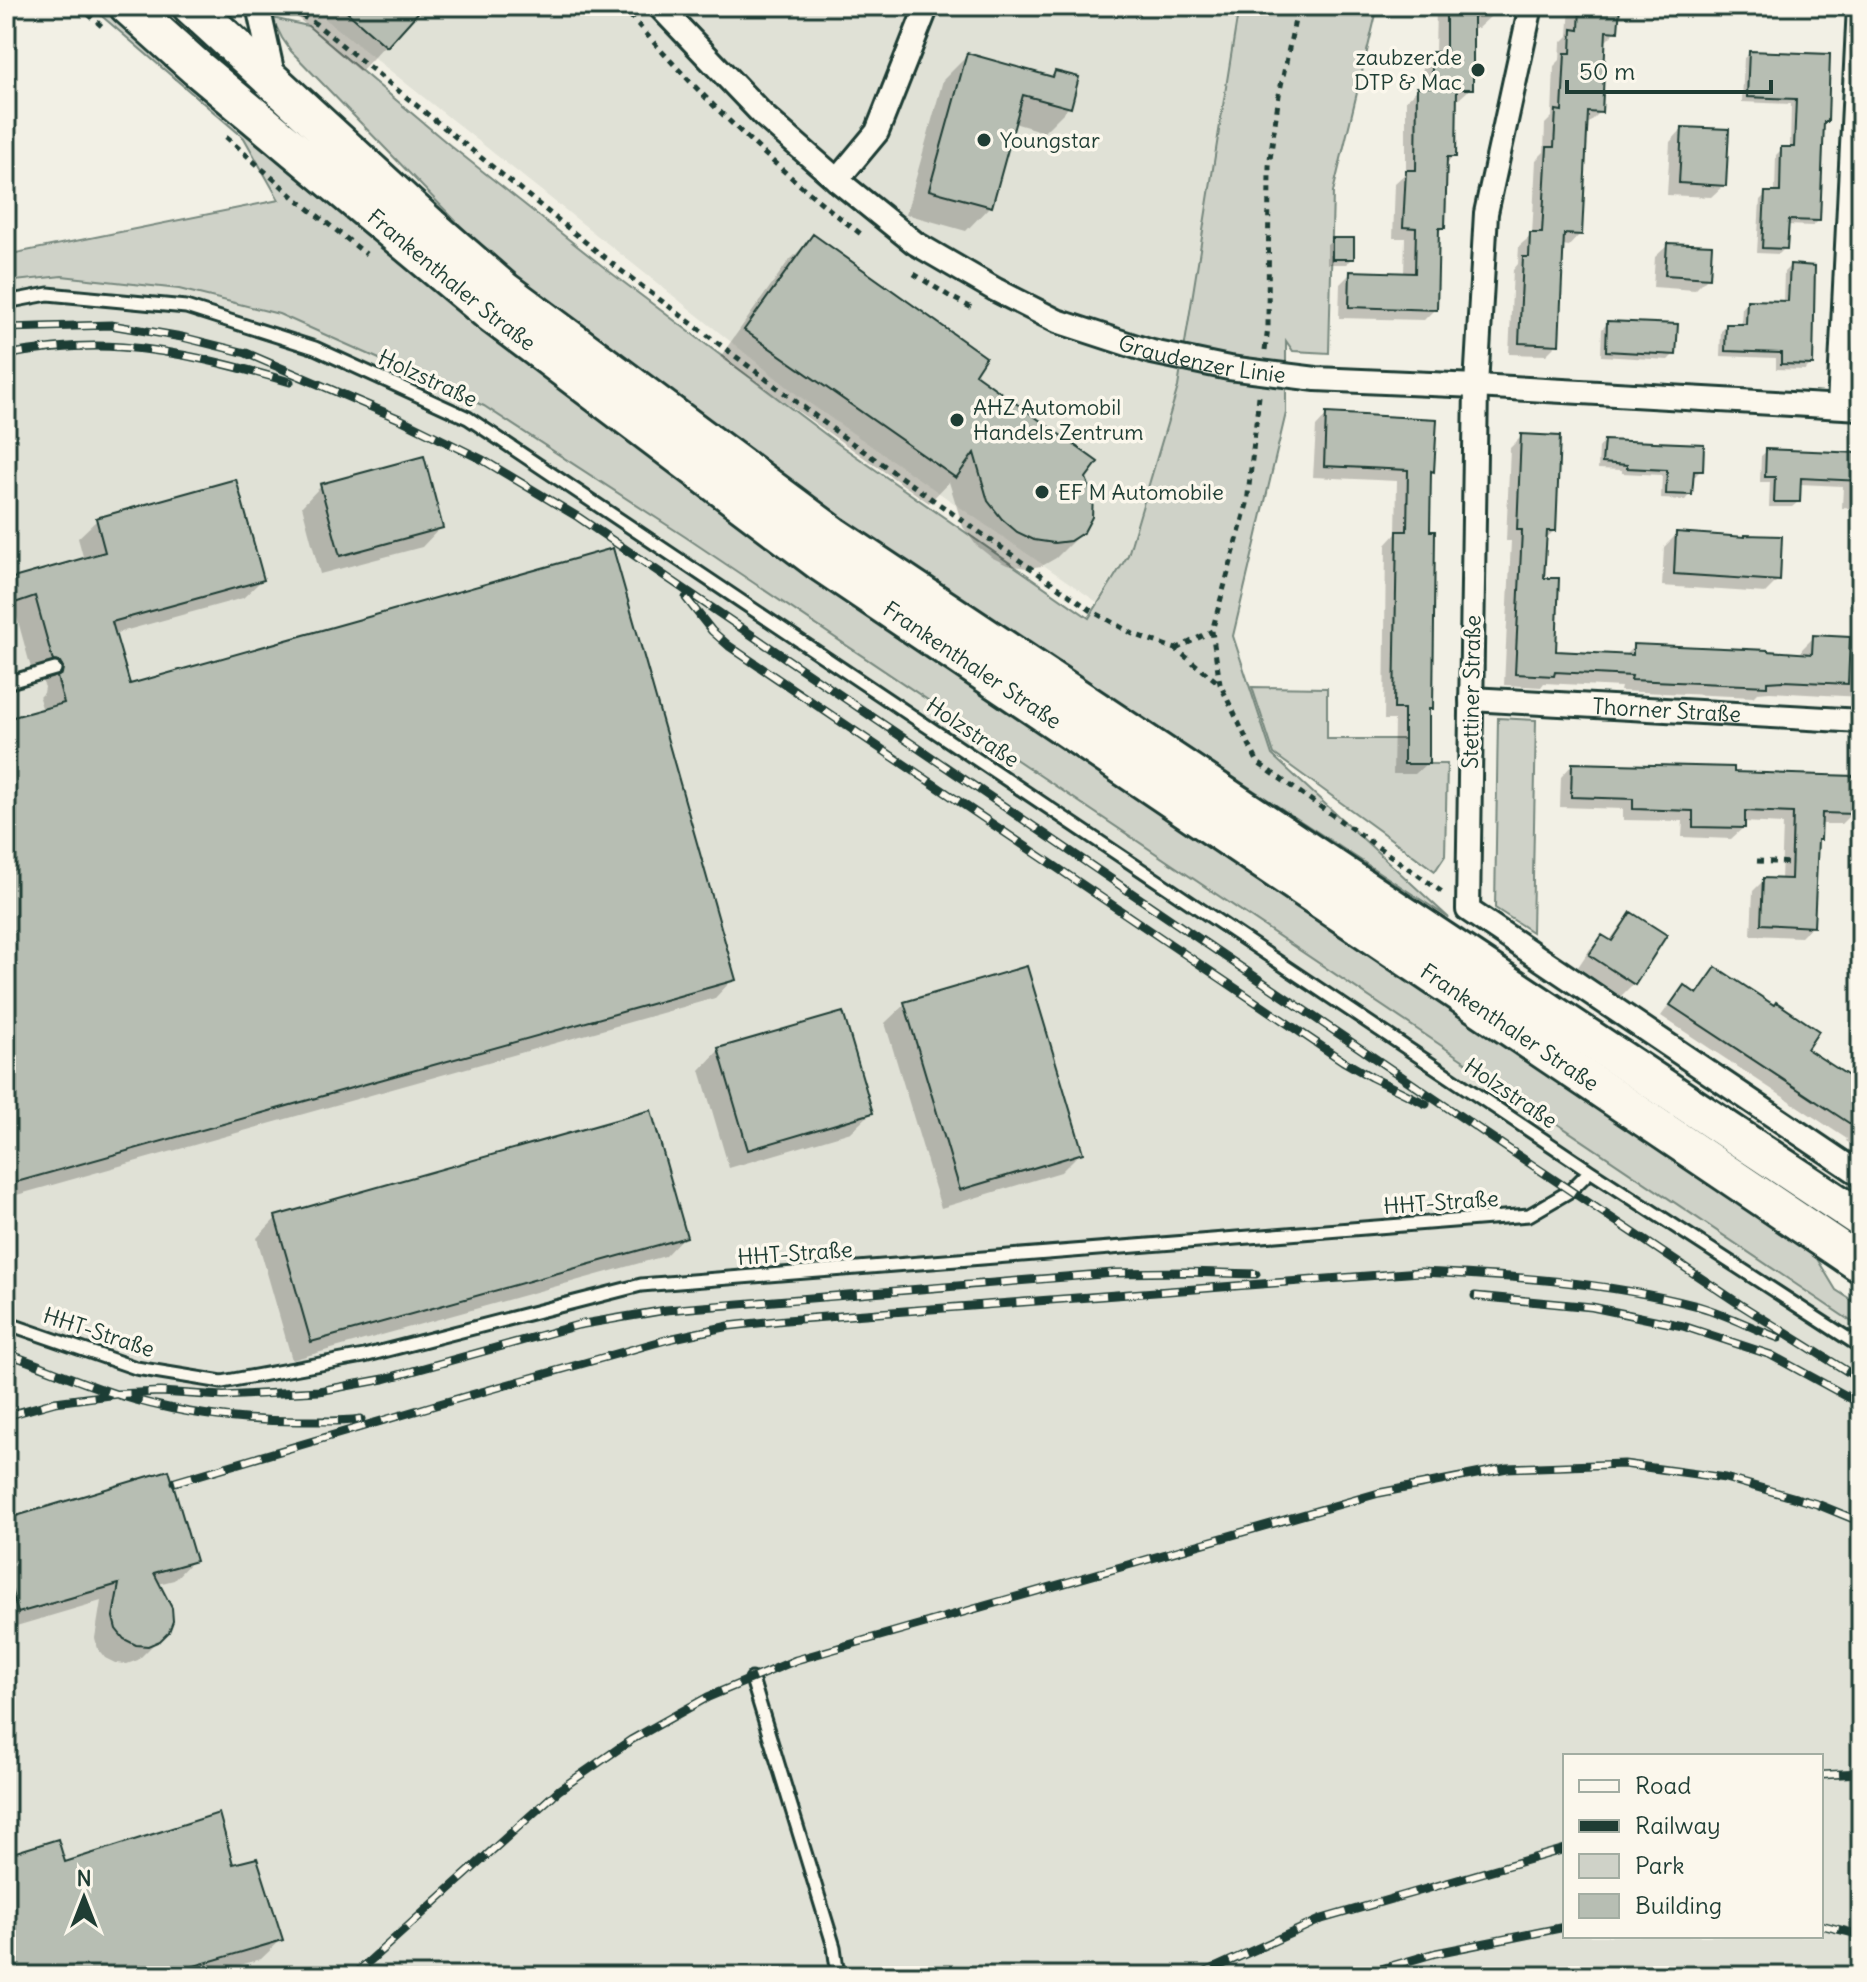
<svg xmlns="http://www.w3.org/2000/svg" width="1867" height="1982" font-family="Delius,sans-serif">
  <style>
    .built { fill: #e0e1d6; fill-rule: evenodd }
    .green { fill: #cfd2c8; stroke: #77887e; stroke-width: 2 }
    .shadow { fill: #0003 }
    .building { fill: #b7beb3; stroke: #1f3d34; stroke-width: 2 }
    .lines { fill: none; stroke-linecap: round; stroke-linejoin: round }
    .service-casing { stroke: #1f3d34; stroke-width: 17 }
    .minor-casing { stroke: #1f3d34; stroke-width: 28 }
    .primary-casing { stroke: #1f3d34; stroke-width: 42 }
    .path { stroke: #1f3d34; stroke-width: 5; stroke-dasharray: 6 6; stroke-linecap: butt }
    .service { stroke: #fbf7ec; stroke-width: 11 }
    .minor { stroke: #fbf7ec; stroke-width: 22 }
    .primary { stroke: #fbf7ec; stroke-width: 36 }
    .rail-casing { stroke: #1f3d34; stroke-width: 9 }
    .rail { stroke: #fbf7ec; stroke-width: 6; stroke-dasharray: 18; stroke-linecap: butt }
    .poi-dot { fill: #1f3d34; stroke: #fbf7ec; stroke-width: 3 }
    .labels { text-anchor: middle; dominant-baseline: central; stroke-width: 7; stroke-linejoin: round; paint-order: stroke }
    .poi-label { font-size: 22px; fill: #1f3d34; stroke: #fbf7ec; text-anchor: start }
    .street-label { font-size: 22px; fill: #1f3d34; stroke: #fbf7ec }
  </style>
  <rect width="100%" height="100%" fill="#f2f0e5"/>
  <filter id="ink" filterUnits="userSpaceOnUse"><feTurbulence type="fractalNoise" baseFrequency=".0125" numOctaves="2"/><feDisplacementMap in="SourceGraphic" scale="16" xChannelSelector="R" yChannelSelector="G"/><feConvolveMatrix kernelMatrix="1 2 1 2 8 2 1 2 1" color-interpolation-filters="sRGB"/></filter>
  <g filter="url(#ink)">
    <path class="built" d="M309,6H1239L1178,387L1127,554L1097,602L799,396Z
      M283,204L1861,1323V1976H6V256ZM1565,1756H1821V1936H1565Z"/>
    <path class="green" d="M90,6H104L129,30L1813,1252L1836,1290L1861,1306V1328L684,536L484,406L279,314L179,289L62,276L6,282V255L279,200L244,138Z
      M1239,6H1378L1333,192L1329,353L1293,351L1286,341V413L1233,636L1272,755L1449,918L843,522L618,357L479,245L291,51L282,38L272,18L308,26L452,147L610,272L837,443L1089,618L1128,555L1178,387Z
      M1252,687L1327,688V739H1404V764H1447L1445,856L1435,871L1274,754Z
      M1498,718L1536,720L1532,932L1495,908Z"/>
    <path class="shadow" d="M284,6H421L360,72Z
      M1436,6H1490V17L1478,28H1471V88L1459,99H1455L1454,156L1444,166L1443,227L1437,234L1435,309L1424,320L1339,318L1340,284L1351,273L1404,274L1405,238H1393L1395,183L1406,173V100L1418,89H1422V65L1433,54H1435Z
      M1570,6H1617L1616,31L1605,42L1600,112L1589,123H1586L1580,234L1569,246L1562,245L1557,344L1546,355L1509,354L1513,270L1518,264L1519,246L1532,235L1536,160L1544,152L1545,124L1552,117L1554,66L1560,60L1561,43L1568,36Z
      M1750,53L1826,121L1822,124L1819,220L1813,226L1786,225L1785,248L1779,254L1757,253L1760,200L1766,194H1775L1776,155L1782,149H1790L1791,104L1742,102L1744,58Z
      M968,55L1050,78L1055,73L1069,107L1044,132L1014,123L990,206L966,231L906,214L943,80Z
      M1682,129L1724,185L1711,197L1667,195L1670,142Z
      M813,237L973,375L1084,478L1083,531L1056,558L1042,566L1027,568L1007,565L991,557L976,545L963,527L949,482L929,503L720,357L787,263Z
      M1333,240L1352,258L1346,264H1327V245Z
      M1668,245L1708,277L1695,290L1653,287L1655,257Z
      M1790,266L1811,364L1805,370L1776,369V358L1720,356L1721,331L1727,326H1741L1742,307L1748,302L1783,303L1784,272Z
      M1608,323L1674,354L1668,360L1601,356L1602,329Z
      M1327,415L1432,471L1429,474L1431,708L1427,713V763L1415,774H1393L1394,720H1384L1386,545L1396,534L1397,481L1313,477L1316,427Z
      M1522,436L1554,531L1544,540L1542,580L1554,652L1624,656L1634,646L1801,655L1802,649L1814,637L1861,640V697L1770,692L1757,693L1753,697L1620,691L1621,687L1544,683L1541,687L1504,685L1511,541H1506L1510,448Z
      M1604,442L1701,470L1695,476H1691L1690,494L1685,500L1661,499L1662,475L1622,473V470L1598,469L1599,448Z
      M1767,451L1861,454V509L1842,508L1843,486L1799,484L1798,502L1792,507H1769L1770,482H1760L1761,456Z
      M321,486L441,527L422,547L320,574L302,506Z
      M97,520L262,580L243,598L113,634L128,687L733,979L715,998L6,1198V721L43,711L39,698L44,693L45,687L42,681L34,679L16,614L6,617V582L84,560L78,538Z
      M1677,534L1778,580L1765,593L1662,586L1664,547Z
      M1572,765L1732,774L1852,813L1841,824H1819V839L1816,842L1812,926L1801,937L1751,935L1753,891L1764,880H1781L1783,824L1743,822V828L1731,839L1682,837L1683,821L1623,820V809L1560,807L1561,777Z
      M1632,914L1664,936L1633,984L1621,996L1578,967L1590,949L1602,937L1609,942L1620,926Z
      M1716,969L1804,1049L1861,1087V1151L1846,1141L1847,1139L1661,1016L1674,998L1684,988L1695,995L1706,980Z
      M905,1004L1081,1152L1061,1172L941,1208L885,1023Z
      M719,1050L871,1113L851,1132L729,1168L700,1070Z
      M276,1218L684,1236L665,1256L292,1360L257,1238Z
      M6,1521L193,1560L174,1580L158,1584L167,1631L138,1660L127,1664L115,1663L105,1658L98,1649L95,1638L101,1601L6,1629Z
      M6,1857L64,1865L232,1867L281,1940L261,1959L203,1976H6Z"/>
    <path class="building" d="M340,6H424L387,47Z
      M1446,6H1473V89H1457L1456,157H1447L1445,228H1439L1437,310L1349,307L1350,271L1415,273L1416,228L1403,227L1406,170H1416L1417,87H1432V52H1446Z
      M1580,6H1620L1618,32L1606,31L1602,113L1588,112L1582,235L1564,234L1559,345L1519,343L1523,257H1529L1530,233H1542L1547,147H1554L1556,110L1562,111L1565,53H1571L1572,29L1579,30Z
      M1749,51L1830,54L1828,122H1824L1820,221L1789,220L1787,249L1762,248L1765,192H1780L1781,147H1794L1796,99L1747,97Z
      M967,53L1053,77L1055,71L1079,77L1071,108L1023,95L992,207L929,190Z
      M1682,127L1729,129L1726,186L1679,183Z
      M813,234L986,357L975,374L1098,462L1086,478L1093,496L1092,517L1084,532L1070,541L1054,543L1034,540L1017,532L1002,519L988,501L974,453L956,478L744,330Z
      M1332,238H1354V259H1332Z
      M1667,243L1712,245L1710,278L1665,275Z
      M1790,264L1815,266L1813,365L1781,364V353L1725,351L1726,324H1746L1747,300L1788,301Z
      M1607,321L1678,324L1676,355L1606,351Z
      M1326,413L1437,419L1434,472L1431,471L1430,531H1435L1433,709H1429V764H1404V709H1394L1397,531H1407L1408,470L1324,466Z
      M1521,434L1560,436L1556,531H1547L1544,578H1559L1556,651L1633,655V644L1768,650V651L1812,654L1813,635L1850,637L1848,684L1783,681L1767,682V686L1631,680L1632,676L1555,672L1554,676L1515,674L1522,530H1517Z
      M1604,440L1704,444L1703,471H1694L1692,495L1666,494L1667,470L1627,468V465L1602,463Z
      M1766,449L1861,453V481L1801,478L1800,502H1774L1775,477H1765Z
      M424,456L443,528L340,556L320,484Z
      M236,479L264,580L112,622L130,684L613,548L736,980L6,1185V719L64,703L57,677L62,674L63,667L60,662L53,661L35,596L6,606V580L105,552L96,518Z
      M1676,532L1745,537V535L1782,536L1780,581L1674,574Z
      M1572,763L1734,767V772L1855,776L1854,814L1822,813L1821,840H1818L1814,927L1761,924L1763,878L1791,879L1793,813L1745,811V828L1693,827V811L1633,809V799L1571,797Z
      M1631,912L1667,935L1635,985L1589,955L1602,935L1612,941Z
      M1027,966L1083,1153L960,1190L904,1002Z
      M1716,967L1774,1005L1776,1002L1819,1031L1807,1049L1861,1084V1131L1670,1005L1684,985L1697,994Z
      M843,1012L873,1113L748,1150L718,1048Z
      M651,1110L687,1237L311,1342L275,1216Z
      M169,1470L196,1561L154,1573L172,1608L173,1621L169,1632L160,1641L148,1646L136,1645L124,1639L116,1629L113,1617L119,1584L18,1613L6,1572V1519Z
      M219,1813L233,1864L257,1858L283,1940L160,1976H6V1855L58,1839L65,1862Z"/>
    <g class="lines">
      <g class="service-casing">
        <path id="service" d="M6,302L48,294L186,307L315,348L468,418L1590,1171L1861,1347
          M6,683L55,669
          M6,1323L136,1368L222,1382L364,1356L641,1285L1529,1215L1570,1191L1590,1171
          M752,1679L834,1947L838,1976"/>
      </g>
      <g class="minor-casing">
        <g id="minor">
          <path d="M258,6L274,79"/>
          <path id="s1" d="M659,6L764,116L837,180L915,243L996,290L1057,321L1152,352L1229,368L1316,379L1476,386L1861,408"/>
          <path d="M1531,6L1486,213L1476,386L1468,910L1861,1175"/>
          <path d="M837,180L877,132L927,6"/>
          <path d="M1839,406L1859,6"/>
          <path id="s2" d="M1471,699L1861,721"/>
        </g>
      </g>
      <g class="primary-casing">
        <g id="primary">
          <path id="s3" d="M128,6L197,68L490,313L820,562L1861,1264"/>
          <path d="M191,6L430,226L505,291L833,535L1861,1219"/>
        </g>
      </g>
      <path class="path" d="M79,6L105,29
        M622,6C693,90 774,168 861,234
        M280,7L284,6L316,24L615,266L842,436L1092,611L1133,634L1176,649L1220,684
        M226,137L294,197L366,254
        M914,274L949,296L974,309
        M1265,350L1268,328L1269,166L1279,95L1298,6
        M1259,396L1247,504L1212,631L1220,684L1258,763L1445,894
        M1176,649L1212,631
        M1757,861L1793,863"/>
      <use href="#service" class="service"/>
      <use href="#minor" class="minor"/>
      <use href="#primary" class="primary"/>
      <g class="rail-casing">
        <path id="rail" d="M6,328L111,325L182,337L246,353L402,420L483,460L578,517L1501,1144L1741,1305L1861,1380
          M6,355C44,348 84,344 122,347C179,351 235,366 290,382
          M686,598L712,631L729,646L1343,1061L1371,1077L1426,1104
          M1475,1296L1592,1307L1683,1326L1771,1355L1861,1404
          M6,1353C43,1366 79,1382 116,1394C175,1413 237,1421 299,1421C320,1421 341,1422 361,1419
          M6,1416L55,1402L117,1394L160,1392L223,1396L319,1391L384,1379L578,1325L666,1310L1114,1273L1185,1272L1256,1274
          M175,1482L432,1406L669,1339L729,1326L786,1320L1420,1272C1513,1276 1604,1282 1694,1305C1722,1312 1752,1328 1779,1338
          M1821,1775L1861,1773
          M1821,1925L1861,1935
          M353,1976L559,1790L631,1740L708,1697L796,1660L1379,1493L1507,1468L1624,1464L1725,1478L1817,1504L1861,1522
          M1197,1976L1322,1919L1565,1849
          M1357,1976L1436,1953L1565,1927"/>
      </g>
      <use href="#rail" class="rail"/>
    </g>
  </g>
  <g class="poi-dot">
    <circle cx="1478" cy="70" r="8"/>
    <circle cx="984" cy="140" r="8"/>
    <circle cx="957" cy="420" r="8"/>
    <circle cx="1042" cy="492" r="8"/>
  </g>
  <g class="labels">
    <g class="poi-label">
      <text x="1462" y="57" text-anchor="end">zaubzer.de<tspan x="1462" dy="25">DTP &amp; Mac</tspan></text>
      <text x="1000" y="140">Youngstar</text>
      <text x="973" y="407">AHZ Automobil<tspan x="973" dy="25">Handels Zentrum</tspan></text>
      <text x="1058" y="492">EF M Automobile</text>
    </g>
    <g class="street-label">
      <text stroke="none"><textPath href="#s3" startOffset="424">Frankenthaler Straße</textPath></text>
      <text stroke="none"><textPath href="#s1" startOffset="662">Graudenzer Linie</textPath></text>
      <text transform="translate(428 378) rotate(25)">Holzstraße</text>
      <text stroke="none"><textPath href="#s3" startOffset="1072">Frankenthaler Straße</textPath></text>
      <text transform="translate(1471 692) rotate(-89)">Stettiner Straße</text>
      <text stroke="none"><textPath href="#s2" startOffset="196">Thorner Straße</textPath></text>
      <text transform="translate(973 732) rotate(34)">Holzstraße</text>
      <text stroke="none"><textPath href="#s3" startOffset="1720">Frankenthaler Straße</textPath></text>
      <text transform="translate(1511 1093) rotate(34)">Holzstraße</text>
      <text transform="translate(1441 1202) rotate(-4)">HHT-Straße</text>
      <text transform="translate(795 1253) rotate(-4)">HHT-Straße</text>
      <text transform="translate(99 1332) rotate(18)">HHT-Straße</text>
    </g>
  </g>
  <rect width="1867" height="1982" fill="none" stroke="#fbf7ec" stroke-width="32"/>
  <rect x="16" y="16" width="1835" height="1950" fill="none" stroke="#1f3d34" stroke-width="3" filter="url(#ink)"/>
  <rect x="1563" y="1754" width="260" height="184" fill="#fbf7ec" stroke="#a3ada2" stroke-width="2"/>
  <rect x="1579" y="1780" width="40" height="12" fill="#fbf7ec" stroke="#a3ada2" stroke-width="2"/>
  <text x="1635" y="1794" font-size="24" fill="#1f3d34">Road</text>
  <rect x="1579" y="1820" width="40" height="12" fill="#1f3d34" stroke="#a3ada2" stroke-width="2"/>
  <text x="1635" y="1834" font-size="24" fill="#1f3d34">Railway</text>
  <rect x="1579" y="1854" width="40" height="24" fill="#cfd2c8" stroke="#a3ada2" stroke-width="2"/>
  <text x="1635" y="1874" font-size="24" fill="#1f3d34">Park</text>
  <rect x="1579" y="1894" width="40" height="24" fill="#b7beb3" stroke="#a3ada2" stroke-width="2"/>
  <text x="1635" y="1914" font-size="24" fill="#1f3d34">Building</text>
  <g transform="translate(84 1898)" stroke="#fbf7ec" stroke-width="6" paint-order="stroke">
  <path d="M0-6L14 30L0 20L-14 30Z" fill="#1f3d34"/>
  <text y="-12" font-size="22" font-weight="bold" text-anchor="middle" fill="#1f3d34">N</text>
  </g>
  <path d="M1567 80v12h204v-12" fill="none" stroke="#1f3d34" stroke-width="4"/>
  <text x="1579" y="80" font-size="24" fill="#1f3d34" stroke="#fbf7ec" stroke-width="6" paint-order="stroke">50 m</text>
</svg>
